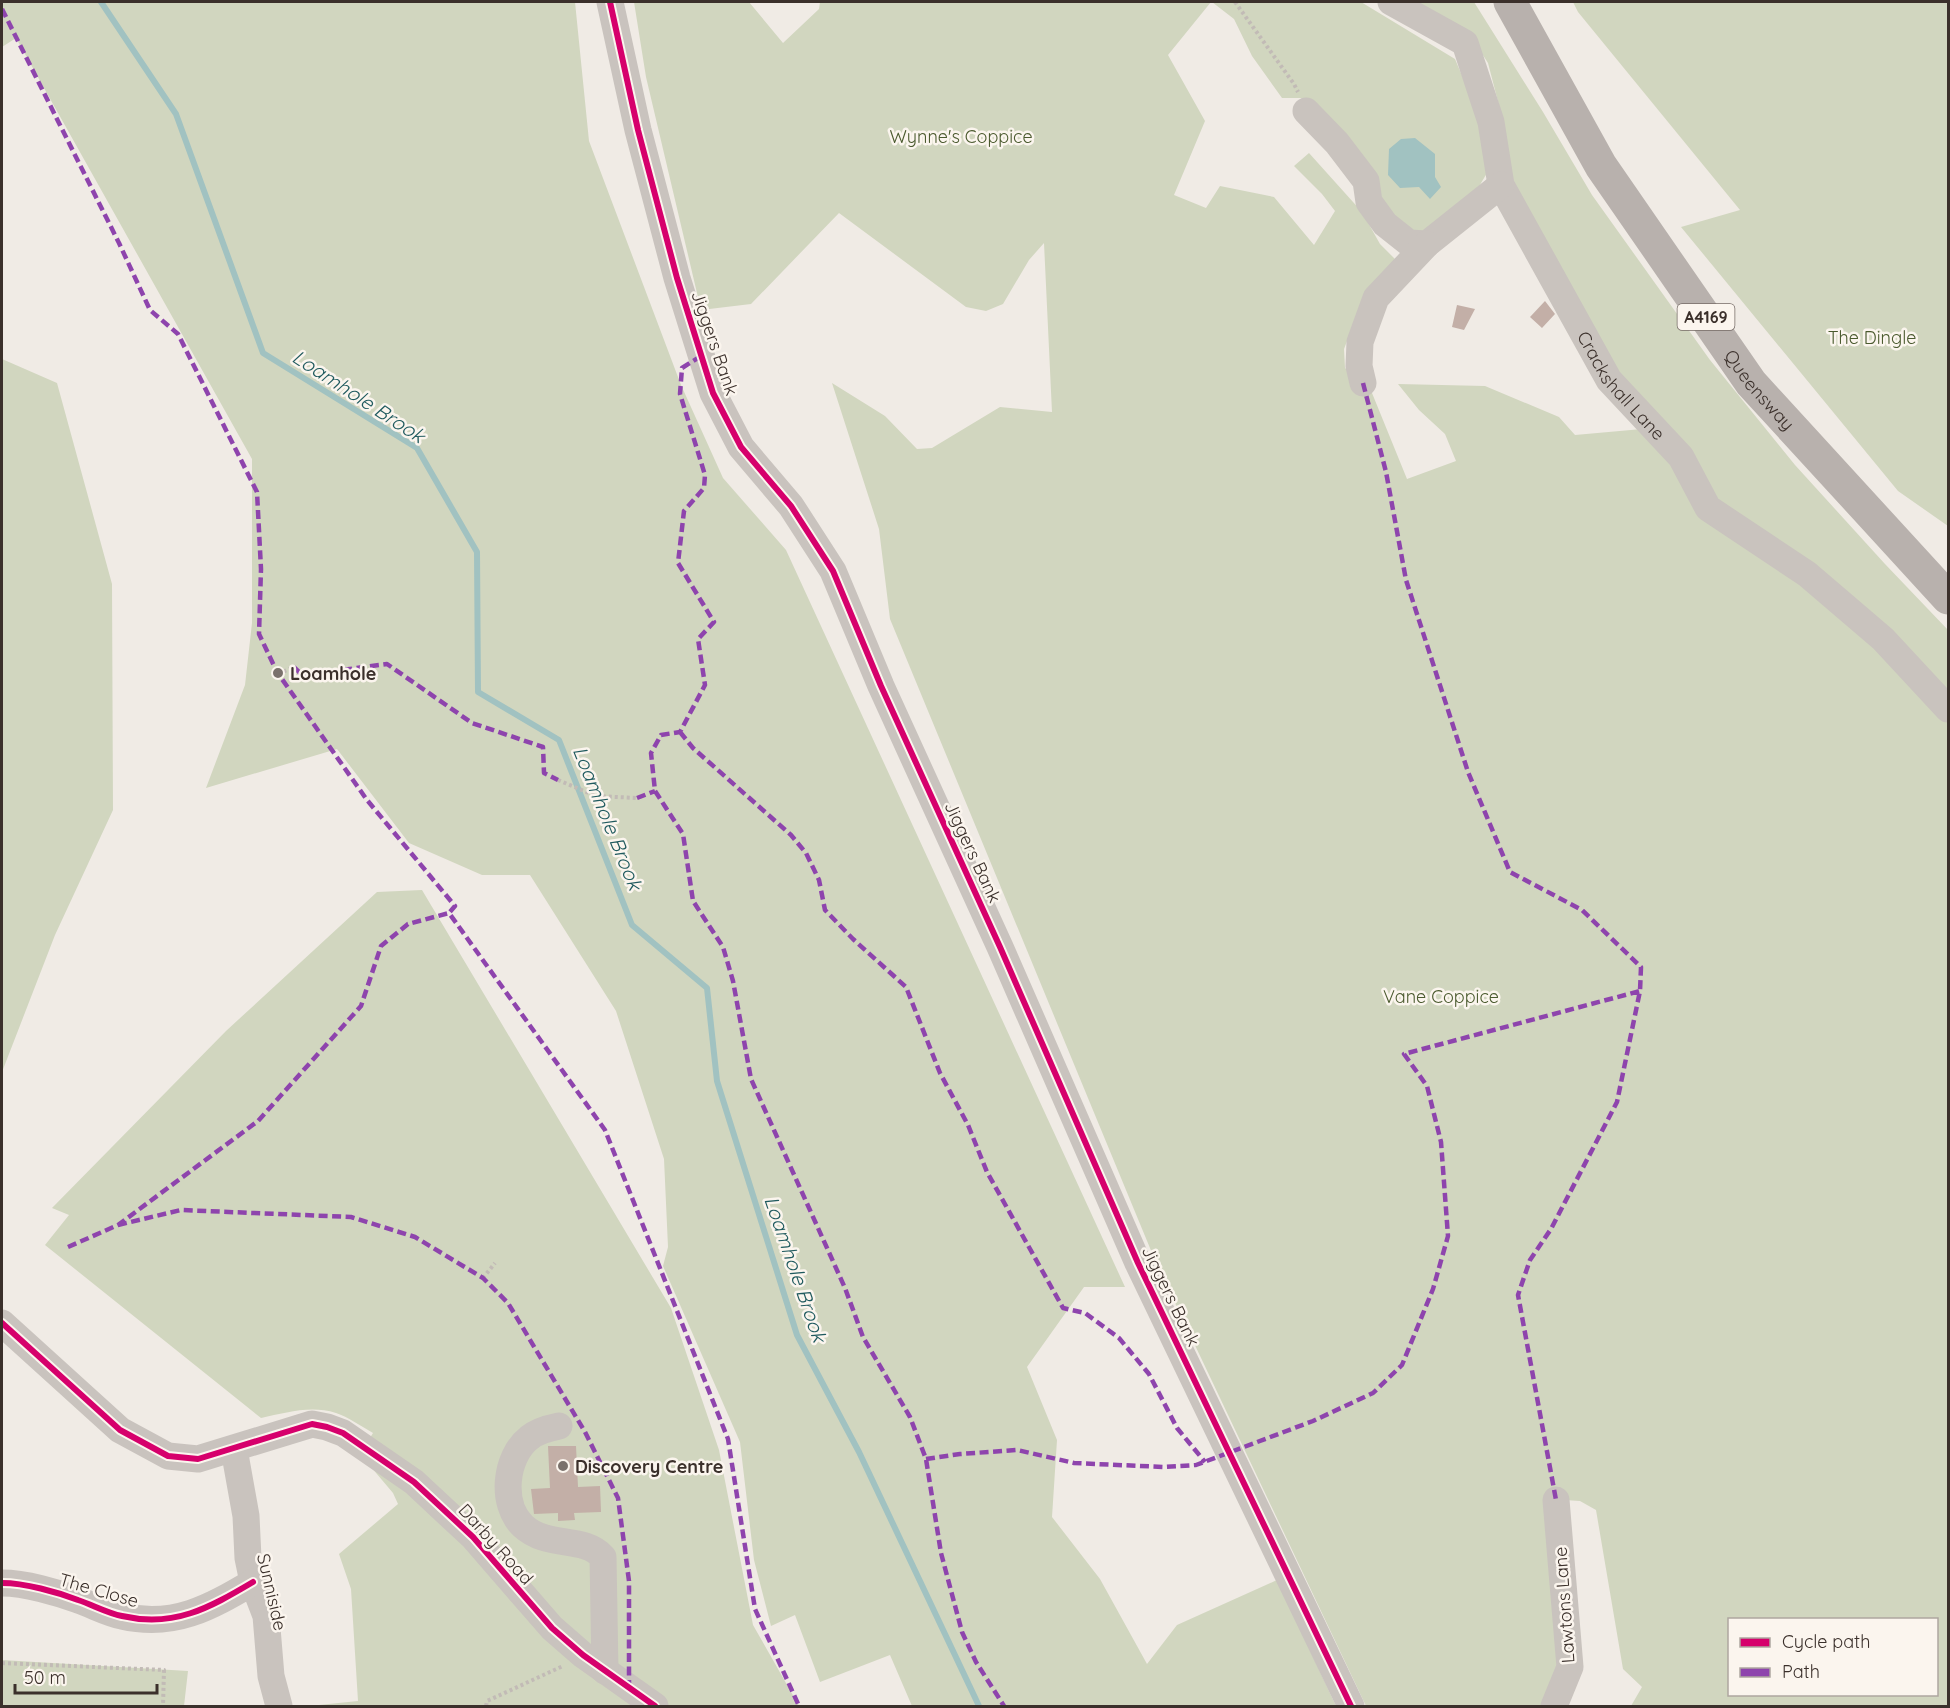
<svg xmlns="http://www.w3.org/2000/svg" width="1950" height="1708" font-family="Quicksand,sans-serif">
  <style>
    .green { fill: #d1d6bf; fill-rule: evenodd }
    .water { fill: #a1c2c1 }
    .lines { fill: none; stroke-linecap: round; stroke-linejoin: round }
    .stream { stroke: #a1c2c1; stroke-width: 6 }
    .building { fill: #c3afa7 }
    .path { stroke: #c2bbb6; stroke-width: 4; stroke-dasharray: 3 3; stroke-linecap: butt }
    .minor { stroke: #c9c3be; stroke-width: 27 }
    .major { stroke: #b8b1ad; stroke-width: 33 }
    .quiet { stroke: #8e44ad; stroke-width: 4.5; stroke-dasharray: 9 4.5; stroke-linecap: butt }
    .cycleway-casing { stroke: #fbf5ee; stroke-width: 10 }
    .cycleway { stroke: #d6006c; stroke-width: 6 }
    .poi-dot { fill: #7a716c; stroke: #fbf5ee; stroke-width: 2 }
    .labels { text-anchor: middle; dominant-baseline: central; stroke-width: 5; stroke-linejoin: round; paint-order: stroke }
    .shield { fill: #fbf5ee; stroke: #756b66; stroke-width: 1.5 }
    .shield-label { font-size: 16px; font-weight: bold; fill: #3b302b }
    .park-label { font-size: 18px; fill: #4a5a2e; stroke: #fbf5ee }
    .street-label { font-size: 18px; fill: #3b302b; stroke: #fbf5ee }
    .poi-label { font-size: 18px; font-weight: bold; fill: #3b302b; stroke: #fbf5ee; text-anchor: start }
    .water-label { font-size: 20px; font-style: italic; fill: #1f5a5e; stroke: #fbf5ee }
  </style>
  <rect width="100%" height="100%" fill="#f0ebe5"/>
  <path class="green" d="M2,2H575L589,141L681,385L723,478L786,550L1125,1287H1084L1027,1367L1057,1440L1052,1517L1100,1579L1147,1664L1177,1625L1277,1580L1336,1706H912L890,1655L820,1682L795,1615L771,1626L754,1560L740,1442L663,1266L668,1247L664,1159L616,1011L530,875H482L409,843L337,749L206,788L245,685L252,623V459L16,38L2,47Z
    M634,2H749L783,43L819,9L820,2H1211L1168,55L1205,121L1174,195L1206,208L1220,186L1274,197L1314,245L1335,211L1322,194L1294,166L1309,153L1362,212L1380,244L1399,263L1359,310L1344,349L1345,368L1372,393L1407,479L1456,461L1445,434L1419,410L1398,384L1485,386L1559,417L1575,435L1642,429L1527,211L1513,179L1502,117L1488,63L1470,35L1408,2H1474L1543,112L1592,195L1710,360L1795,465L1885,564L1948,630V1706H1631L1642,1687L1623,1669L1596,1510L1580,1501L1549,1499L1564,1663L1545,1706H1366L1157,1265L890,619L879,529L832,383L885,416L917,449L932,448L1000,407L1052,412L1044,243L1029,260L1003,304L986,311L966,307L839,213L751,304L701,310L646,77ZM1730,1620H1936V1694H1730Z
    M1212,2H1361L1455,59L1479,116L1487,173L1465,210L1424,238L1378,205L1375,183L1301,98H1282L1252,56L1234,19Z
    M1573,2H1948V526L1898,491L1681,227L1740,210L1578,12Z
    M2,359L57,383L112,584L113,810L55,935L2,1072Z
    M422,890L671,1308L719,1450L753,1625L799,1706H309L358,1701L351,1589L339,1554L398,1504L393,1493L360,1454L373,1433C361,1426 348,1417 336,1413C310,1405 286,1413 261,1418L45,1245L69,1215L52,1208L226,1031L377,892Z
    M2,1660L188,1671L184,1706H2Z"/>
  <path class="water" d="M1415,138L1435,154V177L1441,187L1430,199L1419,187L1400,188L1388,175L1389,149L1401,139Z"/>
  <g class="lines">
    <path class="stream" d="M101,2L176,114L263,353L417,448L477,552L478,692L559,740L632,925L707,988L717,1081L797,1335L859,1452L979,1706"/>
  </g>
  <path class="building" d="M1545,301L1555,314L1542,328L1530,317Z
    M1457,305L1475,309L1464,330L1452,327Z
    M548,1446H576L578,1487L600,1486L601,1512L574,1513L575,1520L558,1521V1513L534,1514L531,1489L550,1488Z"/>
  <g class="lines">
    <path class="path" d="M1235,2L1294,84L1298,92
      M278,674L294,667
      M558,780L596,796L637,798
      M483,1278L495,1263
      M2,1663L164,1670L163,1706
      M486,1706L487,1701L563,1666"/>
    <g class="minor">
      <path d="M610,2L638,130L677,278L713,393L741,447L791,506L833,571L881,686L1000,947L1138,1263L1351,1706"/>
      <path id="s1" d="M1391,2L1465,43L1491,122L1501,185L1609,380L1681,457L1708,508L1807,574L1883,639L1948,709"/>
      <path d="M1306,111L1337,143L1366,181L1369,202L1385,224L1409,243L1427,244L1501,185"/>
      <path d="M1363,383L1359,366L1360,342L1376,298L1427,244"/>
      <path d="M2,1323L120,1430L168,1456L198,1459L312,1424L327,1427L343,1433L414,1482L473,1537L552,1628L583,1655L655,1706"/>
      <path d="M559,1426C549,1428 537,1431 529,1438C505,1457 500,1504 523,1526C548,1549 583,1535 603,1557L605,1671"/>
      <path d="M234,1449L246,1516L248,1558L253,1582L266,1616L271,1676L279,1706"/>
      <path d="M2,1583C25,1583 57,1592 78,1600C93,1605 107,1613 122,1616C174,1628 209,1608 253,1582"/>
      <path d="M1554,1706L1570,1667L1556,1500"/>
    </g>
    <path class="major" id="s2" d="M1510,2L1601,166L1751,383L1948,598"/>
    <path class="quiet" d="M2,9L119,243L150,310L178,334L257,492L261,569L259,634L277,672L367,800L455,906L449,913L605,1130L728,1439L755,1609L799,1706
      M701,356L682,368L680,394L705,475L704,488L684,511L678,563L714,622L698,639L705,685L680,732L661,735L651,753L655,791L683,834L693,901L723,947L733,981L751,1079L845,1288L863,1337L910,1417L926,1459L941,1553L962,1632L976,1662L1004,1706
      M1363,383L1386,472L1406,580L1468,772L1510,872L1582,910L1641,967L1640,991L1617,1102L1551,1229L1530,1260L1518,1295L1556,1500
      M294,667L304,677L334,671L387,664L472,723L543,747L544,773L558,780
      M680,732L693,748L791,835L806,853L819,880L825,910L853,939L906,987L940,1073L968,1125L987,1172L1063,1308L1085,1313L1119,1338L1149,1374L1177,1428L1205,1462
      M637,798L655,791
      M118,1225L181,1210L351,1217L415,1237L483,1278L508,1303L585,1432L618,1498L629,1581V1689
      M68,1247L118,1225L258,1121L361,1006L381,946L408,924L449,913
      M926,1459L960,1454L1017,1450L1074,1463L1163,1467L1196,1465L1313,1421L1373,1393L1402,1365L1433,1289L1448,1236L1441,1142L1427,1086L1404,1054L1640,991"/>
    <g class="cycleway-casing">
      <path id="cycleway" d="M610,2L638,130L677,278L713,393L741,447L791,506L833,571L881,686L1000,947L1138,1263L1351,1706
        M2,1323L120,1430L168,1456L198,1459L312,1424L327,1427L343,1433L414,1482L473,1537L552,1628L583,1655L655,1706
        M2,1583C25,1583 57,1592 78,1600C93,1605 107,1613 122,1616C174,1628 209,1608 253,1582"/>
    </g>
    <use href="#cycleway" class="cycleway"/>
  </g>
  <g class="poi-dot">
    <circle cx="278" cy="673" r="6"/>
    <circle cx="563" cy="1466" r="6"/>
  </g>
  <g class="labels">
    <rect class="shield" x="1677.5" y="304" width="57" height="26" rx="4.5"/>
    <g class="shield-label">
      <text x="1706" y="317">A4169</text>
    </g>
    <g class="park-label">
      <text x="961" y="136">Wynne's Coppice</text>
      <text x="1872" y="337">The Dingle</text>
      <text x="1441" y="996">Vane Coppice</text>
    </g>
    <g class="street-label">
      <text transform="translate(715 343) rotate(71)">Jiggers Bank</text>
      <text stroke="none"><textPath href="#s1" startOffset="466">Crackshall Lane</textPath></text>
      <text stroke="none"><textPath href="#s2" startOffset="462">Queensway</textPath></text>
      <text transform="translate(973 852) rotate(65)">Jiggers Bank</text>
      <text transform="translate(1171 1296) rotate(64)">Jiggers Bank</text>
      <text transform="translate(496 1544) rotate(48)">Darby Road</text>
      <text transform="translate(99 1590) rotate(16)">The Close</text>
      <text transform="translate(272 1592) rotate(77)">Sunniside</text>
      <text transform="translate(1564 1605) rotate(-94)">Lawtons Lane</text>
    </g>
    <g class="poi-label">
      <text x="290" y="673">Loamhole</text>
      <text x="575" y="1466">Discovery Centre</text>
    </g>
    <g class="water-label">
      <text transform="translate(359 396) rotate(33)">Loamhole Brook</text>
      <text transform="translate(608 818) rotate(68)">Loamhole Brook</text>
      <text transform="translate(796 1269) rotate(71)">Loamhole Brook</text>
    </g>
  </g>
  <rect width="1950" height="1708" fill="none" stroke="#3b302b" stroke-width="6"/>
  <rect x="1728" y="1618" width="210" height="78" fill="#fbf5ee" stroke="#aea6a0" stroke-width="1.5"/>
  <rect x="1740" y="1638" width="30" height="9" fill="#d6006c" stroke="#aea6a0" stroke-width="1.5"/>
  <text x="1782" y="1648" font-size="18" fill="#3b302b">Cycle path</text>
  <rect x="1740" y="1668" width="30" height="9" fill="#8e44ad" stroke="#aea6a0" stroke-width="1.5"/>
  <text x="1782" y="1678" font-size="18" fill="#3b302b">Path</text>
  <path d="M15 1684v9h142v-9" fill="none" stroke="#3b302b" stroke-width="3"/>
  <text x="24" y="1684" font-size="18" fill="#3b302b" stroke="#fbf5ee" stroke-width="4.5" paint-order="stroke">50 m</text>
</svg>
